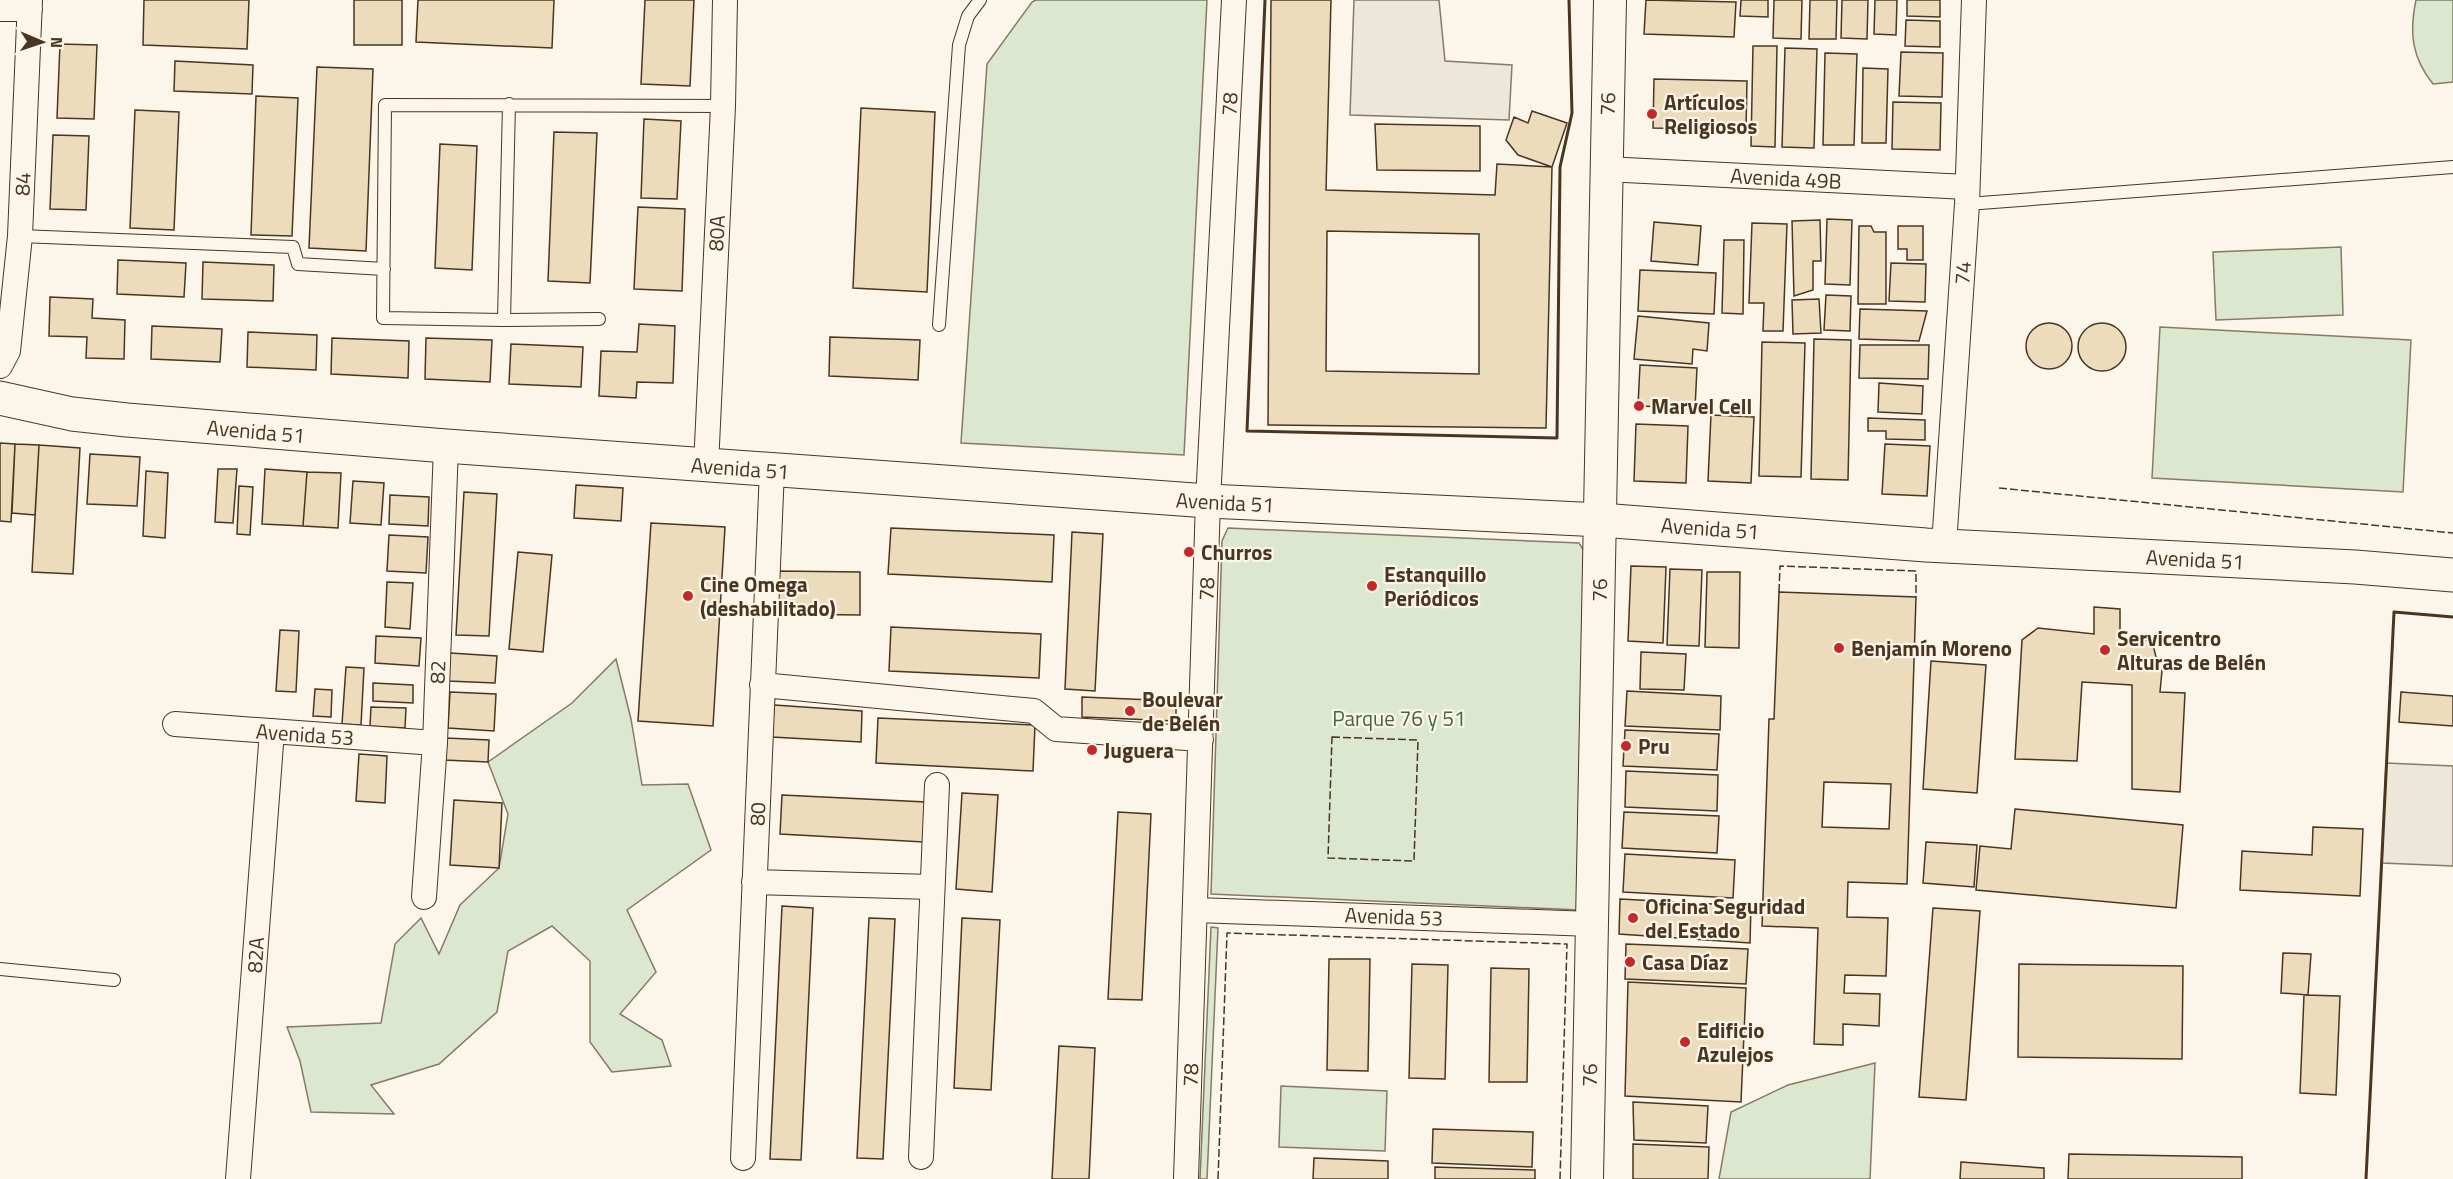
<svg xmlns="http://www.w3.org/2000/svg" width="2453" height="1179" font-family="'Titillium Web',sans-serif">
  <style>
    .green { fill: #dce7d0; stroke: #887966; stroke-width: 1.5 }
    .parking { fill: #ede7d9; stroke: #887966; stroke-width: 1.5 }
    .building { fill: #ecdcbc; stroke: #4a3520; stroke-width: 1.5; fill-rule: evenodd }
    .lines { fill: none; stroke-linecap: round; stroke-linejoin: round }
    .service-casing { stroke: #4a3520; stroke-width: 14 }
    .minor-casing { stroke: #4a3520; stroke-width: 26 }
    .tertiary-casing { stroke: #4a3520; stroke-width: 34 }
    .primary-casing { stroke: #4a3520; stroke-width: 35 }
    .service { stroke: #fbf6e9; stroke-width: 12 }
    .minor { stroke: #fbf6e9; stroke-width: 24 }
    .tertiary { stroke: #fbf6e9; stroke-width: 32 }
    .primary { stroke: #fbf6e9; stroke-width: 33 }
    .fence { stroke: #4a3520; stroke-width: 1.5; stroke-dasharray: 8 3; stroke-linecap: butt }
    .wall { stroke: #4a3520; stroke-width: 3 }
    .poi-dot { fill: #c62828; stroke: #fbf6e9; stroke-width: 2 }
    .labels { text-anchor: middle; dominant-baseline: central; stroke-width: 4.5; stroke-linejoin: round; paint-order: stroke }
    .poi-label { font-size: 21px; font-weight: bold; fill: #4a3520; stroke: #fbf6e9; text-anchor: start }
    .street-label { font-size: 21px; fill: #4a3520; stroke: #fbf6e9 }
    .park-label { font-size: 21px; fill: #436837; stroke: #fbf6e9 }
  </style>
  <rect width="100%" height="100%" fill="#fbf6e9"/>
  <path class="green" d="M1036,0H1207L1184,455L961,443L987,64L1032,2Z
    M2416,0H2453V82L2433,84C2412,58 2409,33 2416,0Z
    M2341,247L2343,315L2216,320L2213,252Z
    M2160,327L2411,340L2403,492L2152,478Z
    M1228,528L1579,543L1586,554L1580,910L1211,894L1222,541Z
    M616,659L631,719L642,785L688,784L711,850L627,910L656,972L620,1014L662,1040L671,1066L612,1072L590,1042V961L552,926L508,951L497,1012L439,1064L371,1085L394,1114L311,1112L300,1061L287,1027L381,1023L395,944L421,918L439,954L460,905L499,868L508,814L488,762L572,703Z
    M1211,927L1218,928L1207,1179H1200Z
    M1875,1063L1870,1179H1719L1731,1112L1788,1085Z
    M1281,1086L1387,1091L1385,1151L1279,1147Z"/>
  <path class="parking" d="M1354,0H1439L1445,61L1512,65L1509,120L1350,115Z
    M2386,763L2453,766V866L2382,863Z"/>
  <path class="building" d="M144,0H249L247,49L143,45Z
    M354,0H402V45H354Z
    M418,0H554L552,48L416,42Z
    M645,0H694L690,86L641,84Z
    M1271,0H1331L1326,190L1495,195L1497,164L1552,167L1546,428L1268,425ZM1327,231L1479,234V374L1326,371Z
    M1646,0L1736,2L1734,37L1644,34Z
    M1741,0H1768V17L1740,16Z
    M1774,0H1802L1801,39L1773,38Z
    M1810,0H1837L1836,39H1809Z
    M1842,0H1868L1867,39L1841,38Z
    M1875,0H1897L1896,35L1874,34Z
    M1907,0H1940V17L1907,16Z
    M1906,20L1940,21V47L1905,46Z
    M60,44L97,45L94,119L57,118Z
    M1753,46H1777L1775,147L1751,146Z
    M1785,48L1817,49L1814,148L1782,147Z
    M1901,52L1943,53L1942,97L1899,96Z
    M1825,53L1857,54L1854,145H1823Z
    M175,61L253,65L252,94L174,91Z
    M317,67L373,69L366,251L309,248Z
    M1863,68L1888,69L1886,143H1862Z
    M1654,79L1747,81L1746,130L1653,128Z
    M256,96L298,98L292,236L251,235Z
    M1893,102L1941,103L1940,150L1892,149Z
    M861,108L935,112L927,292L853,288Z
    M135,110L179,112L174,230L130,228Z
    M1532,111L1567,123L1552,167L1518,155L1506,140L1514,117L1528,123Z
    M644,119L681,121L677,199L641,198Z
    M1375,124L1480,126V171L1377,170Z
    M554,132L597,133L590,283L548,281Z
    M53,135L89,136L86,210L50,209Z
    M440,144L477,146L472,270L435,268Z
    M638,207L685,209L682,291L634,289Z
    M1827,219L1852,220L1850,285L1825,284Z
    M1820,220L1821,261H1813V290L1794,296L1792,221Z
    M1654,222L1701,226L1698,265L1651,261Z
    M1752,223L1787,224L1783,331H1763L1764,303H1749Z
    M1859,226H1871L1874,232H1886V304H1858Z
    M1898,226H1923V260H1907V249H1898Z
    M1724,240H1744L1743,314L1722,313Z
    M118,260L186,263L184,297L117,294Z
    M203,262L274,265L273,301L202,299Z
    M1891,263L1926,264L1925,302L1889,301Z
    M1640,270L1716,273L1714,314L1638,311Z
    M1826,295L1851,296L1850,331L1824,330Z
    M50,297L93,299L92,318L125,320L124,359L86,358L87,337L49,336Z
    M1819,299L1821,333L1793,334L1792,300Z
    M1860,309L1927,311L1919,341L1859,339Z
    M1638,316L1709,323L1707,351L1693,349L1692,364L1634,359Z
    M2078 347a24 24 0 1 1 48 0a24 24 0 1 1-48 0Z
    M2026 346a23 23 0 1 1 46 0a23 23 0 1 1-46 0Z
    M639,324L675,326L673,383L637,382L636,398L599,396L601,351L637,352Z
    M152,326L222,329L220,362L151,359Z
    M248,332L317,335L316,370L247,367Z
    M830,337L920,340L918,380L829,376Z
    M332,338L409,341L408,378L331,374Z
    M426,338L492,340L490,382L425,379Z
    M1814,339L1851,340L1848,480L1811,479Z
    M1762,342L1805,343L1801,477L1759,476Z
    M511,344L583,347L581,387L509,384Z
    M1860,345H1929L1928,379L1859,378Z
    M1640,365L1697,368L1695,408L1638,406Z
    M1879,383L1923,386L1922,414L1878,412Z
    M1711,415L1754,417L1751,483L1708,481Z
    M1868,418L1925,420V440L1886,439V431H1868Z
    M1636,424L1688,426L1686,483L1634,481Z
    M0,443L15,444L11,522L0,521Z
    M15,444L39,445L35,515L12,513Z
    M1885,444L1930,446L1927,496L1882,494Z
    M39,445L80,448L73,574L32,572Z
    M90,454L140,457L137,506L87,504Z
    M218,469H237L233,523L215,522Z
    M265,469L307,472L303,526L262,524Z
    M146,471L168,473L165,538L143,536Z
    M307,472L341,473L338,528L303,526Z
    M353,481L384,483L381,525L350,523Z
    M576,485L623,488L621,521L574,518Z
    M239,486L253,487L250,535L237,534Z
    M464,492L497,494L489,636L456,635Z
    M390,495L429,497L428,526L389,524Z
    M651,523L725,527L713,726L638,721Z
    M891,528L1054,535L1052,582L888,574Z
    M1072,532L1103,534L1095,691L1065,689Z
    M389,535L428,537L426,573L387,571Z
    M518,552L552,555L543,652L509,649Z
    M1631,566L1666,567L1663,643L1628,641Z
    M1670,569L1702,570L1699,646L1667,645Z
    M776,571L860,572V615L776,614Z
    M1707,572H1740L1739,648L1705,647Z
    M387,582L413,583L410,629L385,627Z
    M1779,592L1916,597L1907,884L1848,882L1847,917L1888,918L1886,976L1845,975L1844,993L1880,994L1879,1026L1843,1024V1045L1814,1044L1818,928L1762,926L1769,719H1774ZM1824,782L1891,784L1889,829L1822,827Z
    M2094,607L2120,609V638L2152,641L2156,657L2163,660L2160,692L2185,693L2180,792L2132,789V685L2082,682L2077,761L2015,759L2022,640L2038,628L2094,634Z
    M891,627L1041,634L1039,678L889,671Z
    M280,630L299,631L296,692L276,691Z
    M376,636L421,638L419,666L375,663Z
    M1641,652L1686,654L1684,690L1640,689Z
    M450,653L497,656L495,683L448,681Z
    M1931,661L1986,665L1977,793L1923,789Z
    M346,667L364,668L361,725L342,724Z
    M373,683L413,685V703L373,701Z
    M315,689L332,690L331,717L313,716Z
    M1627,691L1721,696L1720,730L1625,726Z
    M450,692L496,694L494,731L448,728Z
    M2401,692L2453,696V726L2399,722Z
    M1082,697L1176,701V721L1082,717Z
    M774,705L862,711L861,742L772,737Z
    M371,707L406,708L405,728L370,726Z
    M878,718L1035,725L1033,771L876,763Z
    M1625,730L1719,734L1717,770L1623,766Z
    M446,738L489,740L488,762L444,760Z
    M359,754L387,756L385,803L356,801Z
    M1626,771L1718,775L1717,811L1625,807Z
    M962,793L998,795L992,892L956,889Z
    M782,795L926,802L924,842L780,834Z
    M454,800L502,803L499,868L450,865Z
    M2015,809L2183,825L2176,908L1976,890L1980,846L2011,849Z
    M1118,812L1151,814L1142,1000L1108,999Z
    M1624,812L1719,816L1717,853L1622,848Z
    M2313,827L2363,829L2360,896L2240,890L2242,851L2312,855Z
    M1926,842L1977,845L1974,887L1923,883Z
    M1625,854L1735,860L1733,898L1623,892Z
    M1620,899L1751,906L1750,943L1619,934Z
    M782,906L813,908L801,1160L770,1159Z
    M1933,908L1980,911L1966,1100L1919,1097Z
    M869,918L895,919L883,1159L857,1158Z
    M962,918L1000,920L991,1090L954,1088Z
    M1626,944L1748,949L1746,984L1625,979Z
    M2283,953L2311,954L2308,995L2281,993Z
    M1329,959H1370L1368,1071L1327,1070Z
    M1412,964L1448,965L1445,1079L1409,1078Z
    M2019,964L2183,966L2182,1059L2018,1057Z
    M1491,968L1529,969L1527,1082H1489Z
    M1628,982L1746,988L1741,1102L1625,1096Z
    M2304,995L2340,996L2336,1095L2300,1093Z
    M1059,1046L1095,1048L1089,1179H1052Z
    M1633,1102L1708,1106L1706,1143L1634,1140Z
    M1433,1129L1533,1132L1532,1167L1432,1163Z
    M1633,1144L1709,1147L1708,1179H1633Z
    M2069,1154L2242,1157V1179H2068Z
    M1314,1158L1388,1161V1179H1313Z
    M1961,1162L2044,1168V1179H1960Z
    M1435,1167L1535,1170V1179H1435Z"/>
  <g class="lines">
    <g class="service-casing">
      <path id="service" d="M509,104L504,320L383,318L385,105L723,106
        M1967,204L2453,167
        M20,236L293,247L298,264L384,269
        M504,320L599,319
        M939,325L959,45L968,16L980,0
        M0,969L114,980"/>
    </g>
    <g class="minor-casing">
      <path id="minor" d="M0,9H30
        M1605,169L1967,187
        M0,366L8,351L20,236L30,0
        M706,466L723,106L725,0
        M1944,545L1967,204L1974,0
        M762,685L1034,711L1056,729L1201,739
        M175,724L435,743
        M754,882L932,887
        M424,897L435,743L446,446
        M1196,910L1592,924
        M921,1157L937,785
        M743,1158L772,470
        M238,1179L272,731
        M1186,1179L1208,501L1234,0"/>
    </g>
    <g class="tertiary-casing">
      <path id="tertiary" d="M1587,1179L1610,0"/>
    </g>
    <g class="primary-casing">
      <path id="primary" d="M0,398L72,414L127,420L446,446L1208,501L1601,520L1926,545L2355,567L2453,575"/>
    </g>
    <use href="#service" class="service"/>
    <use href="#minor" class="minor"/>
    <use href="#tertiary" class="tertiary"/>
    <use href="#primary" class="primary"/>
    <path class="fence" d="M1999,488L2453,533
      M1779,592L1780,566L1916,571V597
      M1332,737L1418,740L1414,861L1328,858Z
      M1218,1179L1227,933L1567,944L1560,1179"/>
    <path class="wall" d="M1265,0L1247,431L1557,438L1560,167L1572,113L1569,0
      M2366,1179L2394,612L2453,617"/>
  </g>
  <g class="poi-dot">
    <circle cx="1652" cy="114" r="6"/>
    <circle cx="1639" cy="406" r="6"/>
    <circle cx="1189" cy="552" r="6"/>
    <circle cx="1372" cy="586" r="6"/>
    <circle cx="688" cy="596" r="6"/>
    <circle cx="1839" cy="648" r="6"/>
    <circle cx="2105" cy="650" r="6"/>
    <circle cx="1130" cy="711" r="6"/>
    <circle cx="1626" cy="746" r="6"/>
    <circle cx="1092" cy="750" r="6"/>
    <circle cx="1633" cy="918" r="6"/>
    <circle cx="1630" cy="962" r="6"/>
    <circle cx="1685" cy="1042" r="6"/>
  </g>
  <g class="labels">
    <g class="poi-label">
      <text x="1664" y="102">Artículos<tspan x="1664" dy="24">Religiosos</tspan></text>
      <text x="1651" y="406">Marvel Cell</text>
      <text x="1201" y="552">Churros</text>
      <text x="1384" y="574">Estanquillo<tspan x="1384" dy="24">Periódicos</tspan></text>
      <text x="700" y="584">Cine Omega<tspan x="700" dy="24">(deshabilitado)</tspan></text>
      <text x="2117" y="638">Servicentro<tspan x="2117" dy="24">Alturas de Belén</tspan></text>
      <text x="1851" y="648">Benjamín Moreno</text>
      <text x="1142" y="699">Boulevar<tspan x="1142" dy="24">de Belén</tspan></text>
      <text x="1638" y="746">Pru</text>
      <text x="1104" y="750">Juguera</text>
      <text x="1645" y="906">Oficina Seguridad<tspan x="1645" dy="24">del Estado</tspan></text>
      <text x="1642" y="962">Casa Díaz</text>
      <text x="1697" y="1030">Edificio<tspan x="1697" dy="24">Azulejos</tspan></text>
    </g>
    <g class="street-label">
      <text transform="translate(1229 104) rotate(-87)">78</text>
      <text transform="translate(1607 104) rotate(-88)">76</text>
      <text transform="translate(1786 178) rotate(3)">Avenida 49B</text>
      <text transform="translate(22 184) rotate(-88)">84</text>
      <text transform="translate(716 233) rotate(-87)">80A</text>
      <text transform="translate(1962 273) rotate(-86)">74</text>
      <text transform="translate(256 431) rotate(5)">Avenida 51</text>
      <text transform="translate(740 468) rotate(4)">Avenida 51</text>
      <text transform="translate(1225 502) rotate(3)">Avenida 51</text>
      <text transform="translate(1710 528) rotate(4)">Avenida 51</text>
      <text transform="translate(2195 559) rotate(3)">Avenida 51</text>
      <text transform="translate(1206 589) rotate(-88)">78</text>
      <text transform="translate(1599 590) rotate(-89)">76</text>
      <text transform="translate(437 672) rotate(-88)">82</text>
      <text transform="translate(305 734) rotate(4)">Avenida 53</text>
      <text transform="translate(757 814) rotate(-88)">80</text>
      <text transform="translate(1394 916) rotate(2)">Avenida 53</text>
      <text transform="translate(255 955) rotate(-86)">82A</text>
      <text transform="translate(1190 1075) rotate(-88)">78</text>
      <text transform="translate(1589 1075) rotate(-89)">76</text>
    </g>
    <g class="park-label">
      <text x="1399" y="718">Parque 76 y 51</text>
    </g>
  </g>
  <g transform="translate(42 42) rotate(92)" stroke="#fbf6e9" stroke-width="4.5" paint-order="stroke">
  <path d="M0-4.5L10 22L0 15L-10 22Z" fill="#4a3520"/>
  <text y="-9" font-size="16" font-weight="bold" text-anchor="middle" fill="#4a3520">N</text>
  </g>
</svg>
